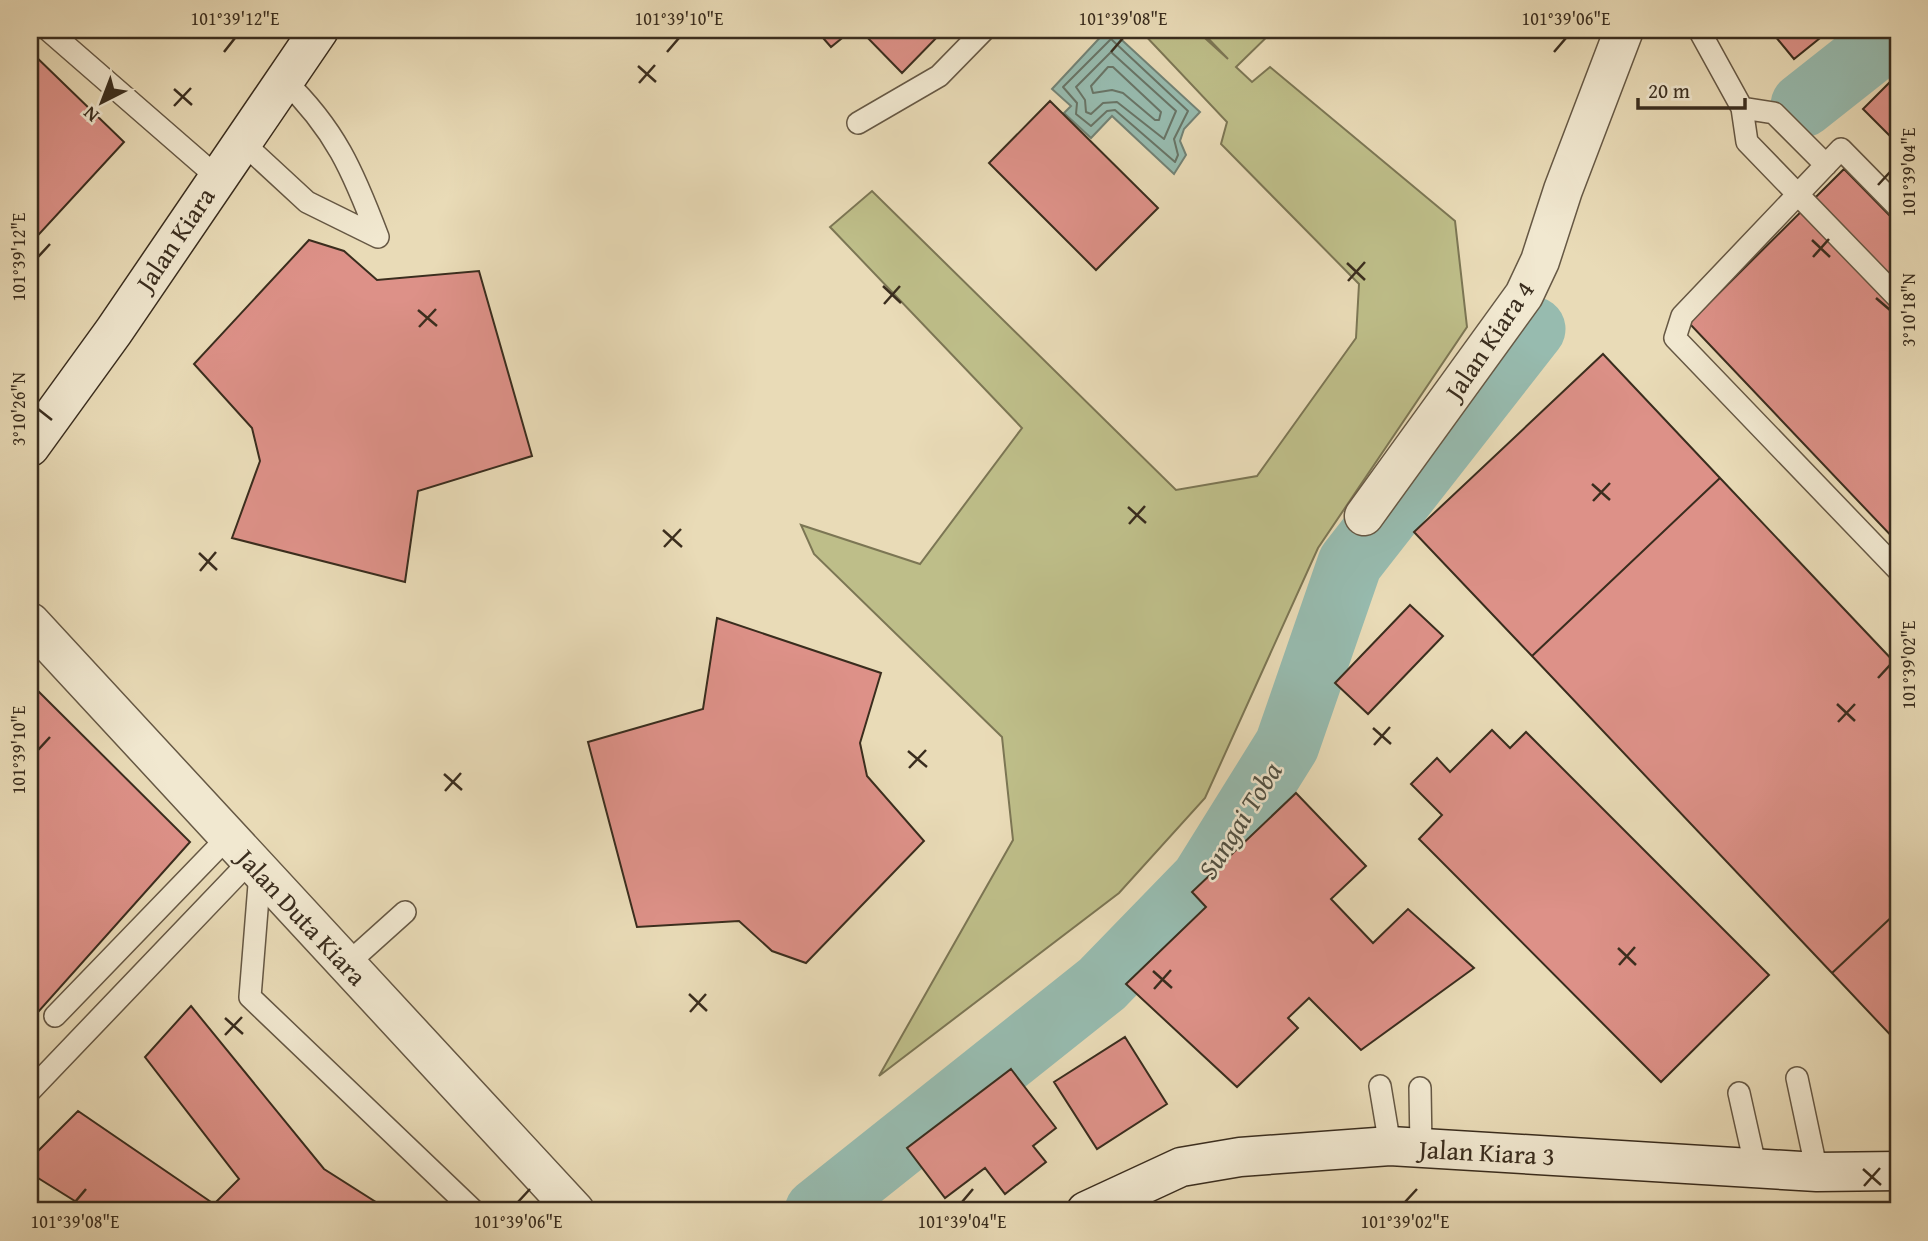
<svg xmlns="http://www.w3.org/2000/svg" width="1928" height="1241" font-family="'Gentium Book Plus',serif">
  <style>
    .green { fill: #bebe89; stroke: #7c7654; stroke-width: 2 }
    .water { fill: #97bbaf; stroke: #728275; stroke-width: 2 }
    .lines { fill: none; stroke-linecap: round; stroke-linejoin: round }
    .shore { stroke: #687466; stroke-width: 2 }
    .river { stroke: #97bbaf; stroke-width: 65 }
    .building { fill: #dd9188; stroke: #3a2d1e; stroke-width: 2 }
    .lane-casing { stroke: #665844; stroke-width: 24 }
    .street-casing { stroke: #665844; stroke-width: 41 }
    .secondary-casing { stroke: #3a2d1e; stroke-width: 41 }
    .lane { stroke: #f1e8d0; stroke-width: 21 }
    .street { stroke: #f1e8d0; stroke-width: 38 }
    .secondary { stroke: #f1e8d0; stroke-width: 38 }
    .ticks { fill: none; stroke: #3a2d1e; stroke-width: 2.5 }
    .labels { text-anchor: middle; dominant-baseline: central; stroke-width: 5; stroke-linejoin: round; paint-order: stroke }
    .street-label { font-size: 26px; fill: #3a2d1e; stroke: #f1e8d0 }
    .water-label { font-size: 28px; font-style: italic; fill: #515042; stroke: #f1e8d0 }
    .neatline { fill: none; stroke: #3a2d1e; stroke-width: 2.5 }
    .ticks-label { font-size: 18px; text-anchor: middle; fill: #3a2d1e }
  </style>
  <rect width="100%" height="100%" fill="#e9dbb7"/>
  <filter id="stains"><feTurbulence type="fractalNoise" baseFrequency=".00286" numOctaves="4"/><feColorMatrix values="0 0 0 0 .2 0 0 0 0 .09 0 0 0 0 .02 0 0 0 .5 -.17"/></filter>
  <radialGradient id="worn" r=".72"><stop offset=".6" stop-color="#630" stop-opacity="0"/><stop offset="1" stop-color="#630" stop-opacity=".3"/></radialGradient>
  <path class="green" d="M1140,30H1196L1228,59L1200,30H1274L1236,67L1252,82L1270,67L1455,221L1467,327L1318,548L1205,798L1119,893L879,1076L1013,840L1002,737L814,554L801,525L920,564L1022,428L830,227L872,191L1176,490L1257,476L1356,338L1359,284L1221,144L1227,122Z"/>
  <path class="water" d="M1107,30H1111L1200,112L1184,129L1180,141L1186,155L1174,174L1112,116L1091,138L1064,113L1071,106L1052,89Z"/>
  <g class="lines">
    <path class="shore" d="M1111,39L1188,111L1174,139L1178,155L1175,162L1115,110L1107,111L1091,126L1076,114L1077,103L1063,87Z
      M1111,52L1176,111L1164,139L1117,102L1103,103L1091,114L1086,112L1085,100L1076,87Z
      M1108,67H1113L1161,112L1159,120H1155L1123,93L1112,90L1093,93L1091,86Z"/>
    <path class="river" d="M1803,105L1898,30
      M817,1211L1102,984L1203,880L1287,745L1350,563L1533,329"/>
  </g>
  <path class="building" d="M816,30H852L831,47Z
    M860,30H944L902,73Z
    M1770,30H1830L1794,59Z
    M30,51L124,142L30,244Z
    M1898,74V144L1863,109Z
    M1050,101L1158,208L1096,270L989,163Z
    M1844,169L1898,224V543L1689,323Z
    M309,240L344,251L377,280L479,271L532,456L418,491L405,582L232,538L260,461L252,428L194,364Z
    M1603,354L1720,478L1532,656L1414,532Z
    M1720,478L1898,666V911L1832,973L1532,656Z
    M1410,605L1443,636L1368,714L1335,683Z
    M717,618L881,673L860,743L867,776L924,841L806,963L772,951L739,921L637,927L588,742L703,709Z
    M30,683L190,842L30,1021Z
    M1492,730L1510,748L1526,732L1769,975L1661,1082L1419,839L1442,815L1411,784L1437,758L1450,772Z
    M1296,793L1366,866L1331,899L1373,943L1408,909L1474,968L1361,1050L1309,998L1288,1018L1298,1028L1237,1087L1126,984L1206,907L1192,892Z
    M1898,911V1043L1832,973Z
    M191,1006L324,1169L390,1211H91L30,1173V1159L78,1111L214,1204L239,1179L145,1057Z
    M1125,1037L1167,1104L1097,1149L1054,1082Z
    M1011,1069L1056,1128L1033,1146L1046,1162L1005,1194L985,1168L945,1198L907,1148Z"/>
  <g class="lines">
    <g class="lane-casing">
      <path id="lane" d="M48,30L217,177
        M1699,30L1742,108L1747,142L1898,298
        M284,80C335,129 353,171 378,237
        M1742,108L1774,113L1826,165
        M858,123L939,76L984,30
        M242,142L307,202L378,237
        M1898,207L1841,149L1682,316L1675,338L1898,570
        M260,872L250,997L474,1211
        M346,965L405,912
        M55,1016L228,837
        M1797,1078L1817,1172
        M1380,1086L1390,1146
        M1420,1088L1421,1148
        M30,1091L250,861
        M1739,1093L1756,1169"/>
    </g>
    <g class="street-casing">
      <path id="street" d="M1364,516L1524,295L1540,261L1563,190L1624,30
        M30,622L575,1211"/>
    </g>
    <g class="secondary-casing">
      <path id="secondary" d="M30,447L114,331L319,30
        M1086,1211L1181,1167L1240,1157L1390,1146L1817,1172L1898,1171"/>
    </g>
    <use href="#lane" class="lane"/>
    <use href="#street" class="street"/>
    <use href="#secondary" class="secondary"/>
  </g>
  <path class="ticks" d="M224,52L235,38M667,52L679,38M1111,52L1123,38M1554,52L1566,38M638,66L656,82M639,83L655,65M174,89L192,105M174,106L191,88M1878,185L1890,172M1812,240L1830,257M38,257L50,244M1813,257L1829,239M1347,263L1365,280M1348,281L1365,262M883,286L901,303M1876,298L1890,310M884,304L900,286M418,310L437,326M419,327L436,309M38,409L52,420M1592,484L1610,500M1593,501L1610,483M1128,507L1146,523M1129,524L1145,506M663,530L682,547M664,547L681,529M199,553L217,570M200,571L216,552M1878,678L1890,665M1837,704L1855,721M1838,722L1855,704M1373,728L1391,744M1374,745L1390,727M38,750L50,737M908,751L927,767M909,768L926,750M444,774L462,790M445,791L461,773M1618,948L1636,965M1619,965L1635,947M1153,971L1172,988M1154,989L1171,970M689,994L707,1011M690,1012L706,994M225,1018L243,1034M225,1035L242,1017M1863,1169L1881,1185M1864,1186L1880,1168M75,1202L86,1189M518,1202L530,1189M962,1202L973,1189M1405,1202L1417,1189"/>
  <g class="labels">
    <g class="street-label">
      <text transform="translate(175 239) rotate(-56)">Jalan Kiara</text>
      <text transform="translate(1489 340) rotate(-56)">Jalan Kiara 4</text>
      <text transform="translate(302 917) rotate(47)">Jalan Duta Kiara</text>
      <text transform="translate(1487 1152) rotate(3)">Jalan Kiara 3</text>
    </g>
    <g class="water-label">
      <text transform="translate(1239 820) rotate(-58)">Sungai Toba</text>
    </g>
  </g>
  <rect width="1928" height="1241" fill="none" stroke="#e9dbb7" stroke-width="77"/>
  <g transform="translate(102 102) rotate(222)" stroke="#f1e8d0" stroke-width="5" paint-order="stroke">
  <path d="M0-5L12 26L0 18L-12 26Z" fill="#3a2d1e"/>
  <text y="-10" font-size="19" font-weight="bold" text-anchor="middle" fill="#3a2d1e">N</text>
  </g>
  <path d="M1638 98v10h107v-10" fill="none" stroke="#3a2d1e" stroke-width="3.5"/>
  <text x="1648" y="98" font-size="21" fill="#3a2d1e" stroke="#f1e8d0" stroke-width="5" paint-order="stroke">20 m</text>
  <rect x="38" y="38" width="1852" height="1164" class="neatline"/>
  <g class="ticks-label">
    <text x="235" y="25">101°39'12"E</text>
    <text x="679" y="25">101°39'10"E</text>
    <text x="1123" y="25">101°39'08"E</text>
    <text x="1566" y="25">101°39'06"E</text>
    <text transform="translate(1909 172) rotate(-90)" y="6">101°39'04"E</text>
    <text transform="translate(19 257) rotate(-90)" y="6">101°39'12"E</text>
    <text transform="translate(1909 310) rotate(-90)" y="6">3°10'18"N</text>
    <text transform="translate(19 409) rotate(-90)" y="6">3°10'26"N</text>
    <text transform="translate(1909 665) rotate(-90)" y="6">101°39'02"E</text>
    <text transform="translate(19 750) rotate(-90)" y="6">101°39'10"E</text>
    <text x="75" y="1228">101°39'08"E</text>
    <text x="518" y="1228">101°39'06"E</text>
    <text x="962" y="1228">101°39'04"E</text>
    <text x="1405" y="1228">101°39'02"E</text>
  </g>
  <rect width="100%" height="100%" filter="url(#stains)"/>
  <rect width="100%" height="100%" fill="url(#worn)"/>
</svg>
